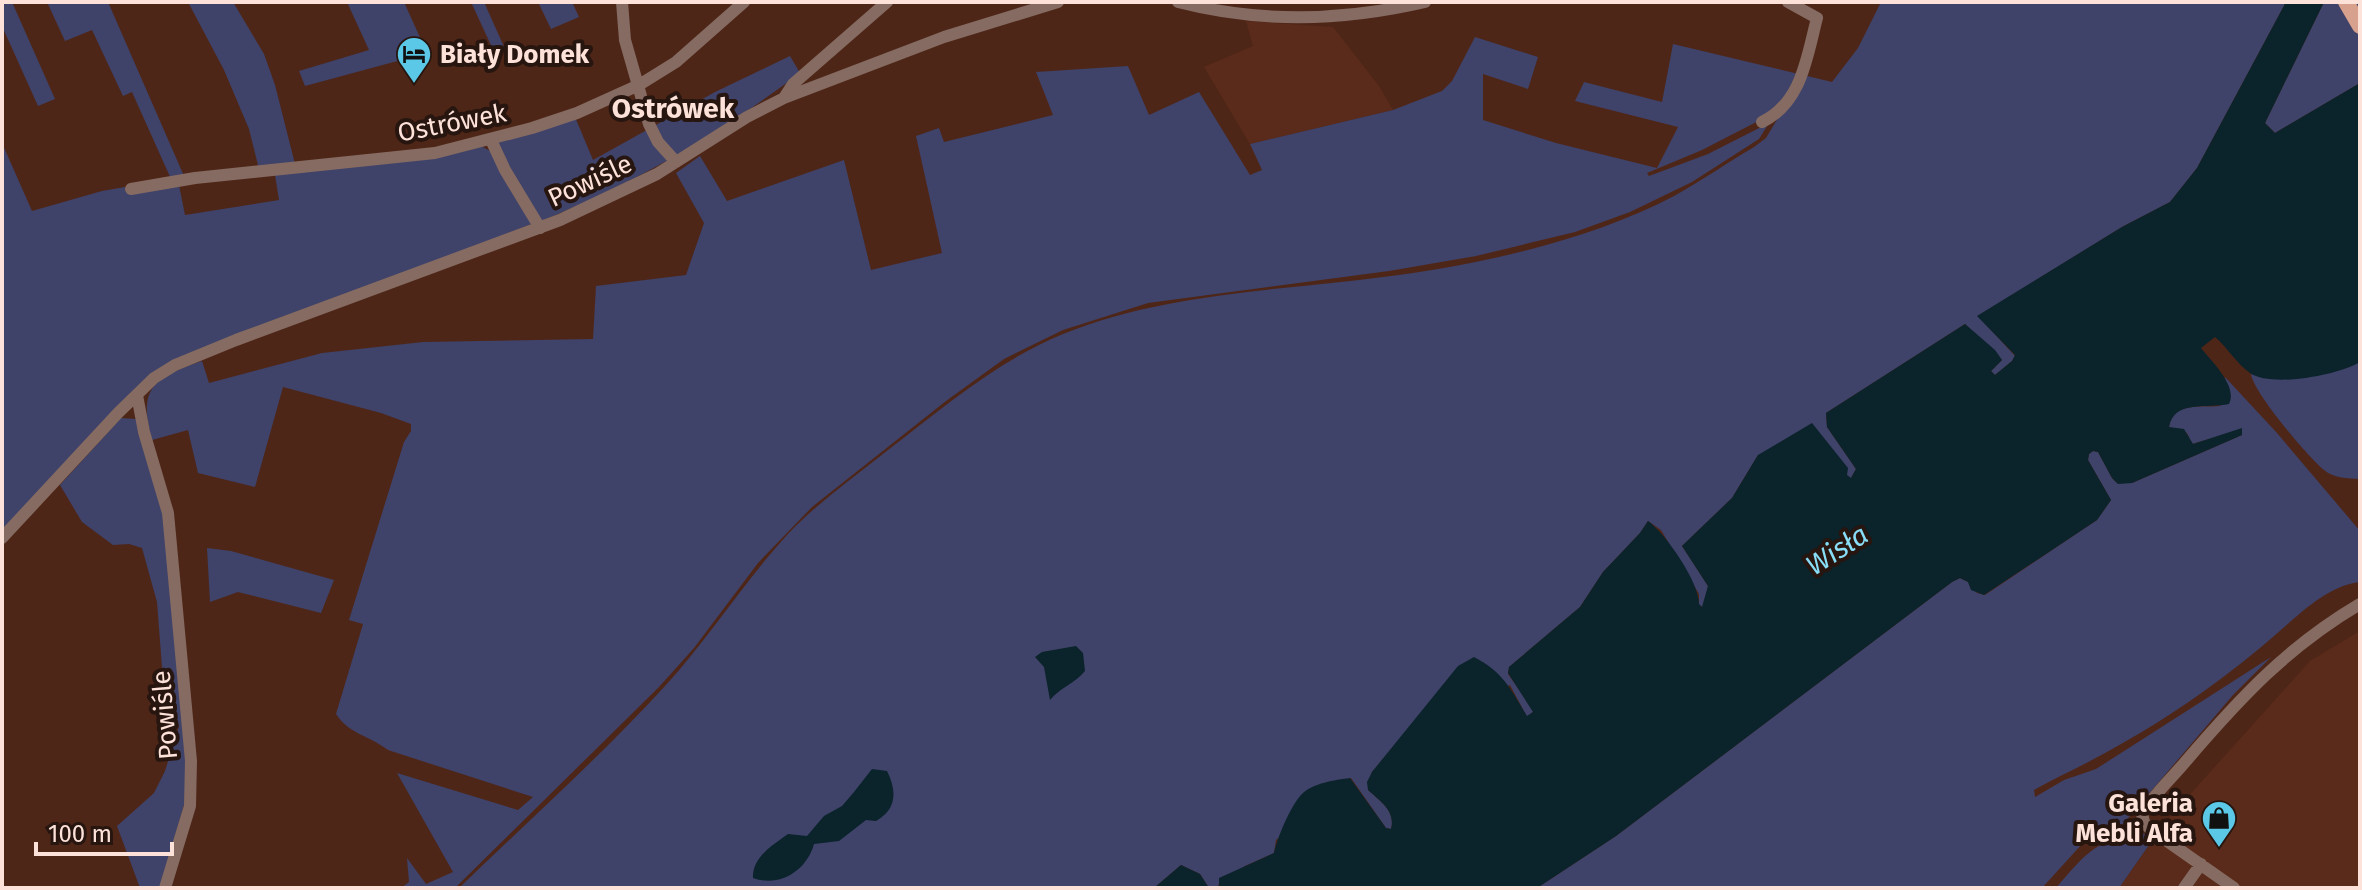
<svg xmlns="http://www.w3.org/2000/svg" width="2362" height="890" font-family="'Fira Sans',sans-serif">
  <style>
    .built { fill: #5a2b1a }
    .green { fill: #3f4269 }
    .water { fill: #0b232a }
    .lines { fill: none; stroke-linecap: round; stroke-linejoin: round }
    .minor { stroke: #856b61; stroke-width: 12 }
    .major { stroke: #d7a18e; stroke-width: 16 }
    .labels { text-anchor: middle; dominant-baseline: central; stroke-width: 8; stroke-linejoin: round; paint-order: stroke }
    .poi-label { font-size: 26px; font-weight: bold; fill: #fde2d9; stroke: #27150f; text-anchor: start }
    .street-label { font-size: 26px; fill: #fde2d9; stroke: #27150f }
    .neighbourhood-label { font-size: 28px; font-weight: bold; fill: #fde2d9; stroke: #27150f }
    .water-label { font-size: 28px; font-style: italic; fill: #88ddf7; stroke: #27150f }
  </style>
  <rect width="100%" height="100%" fill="#4e2618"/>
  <path class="built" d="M1246,21L1333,27L1379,86L1393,110L1250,144L1204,67L1253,46Z
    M2360,631V888H2119L2168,819L2310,661Z"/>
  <path class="green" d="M2,2H12L55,99L38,106L2,26Z
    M47,2H108L184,176L171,179L132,92L123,96L92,30L65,41Z
    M188,2H233L264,54L275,85L295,164L259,169L249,129L224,70Z
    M347,2H404L427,53L305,86L299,71L369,50Z
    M471,2H484L505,49L495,54Z
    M538,2H572L579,17L551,29Z
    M1881,2H2286L2197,168L2170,202L2122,227L1978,316L2015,356L2012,361L1995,375L1991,371L2002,360L1965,324L1826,413L1827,427L1856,469L1851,478L1758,455L1732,498L1682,546L1708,586L1703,607L1699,605V594L1661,530L1648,521L1640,533L1603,572L1580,607L1509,667L1508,674L1534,711L1527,717L1510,685L1402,736L1372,772L1368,790C1380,801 1396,811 1391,829L1386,828L1351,778L1276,840L1274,853L1245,866L1218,885L1219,888H1209L1200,874L1181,865L1154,888H459C528,821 600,757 665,686C709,638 743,583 787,535C817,503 854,477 888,450C944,407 997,361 1063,334C1164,293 1275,291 1383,277C1479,265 1588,241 1674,196C1701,181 1727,163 1754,147L1766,138L1778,118L1770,115L1702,150L1647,173L1649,176L1708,154L1769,123L1759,139L1692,182L1630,212L1575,232L1476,256L1389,271L1148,303L1063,330L1004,359L946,401L812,507L758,563L694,648L659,687L455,888H401L409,882L407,858L426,884L453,872L397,773L518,810L533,797L388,750C368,735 349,734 336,714L363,624L349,620L404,442L411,431V424L381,413L283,387L255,487L198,473L188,430L152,440C137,387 155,377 202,361L209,383L322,353L423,342L593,339L596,286L686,275L704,223L676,173L700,156L727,201L844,160L871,270L942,253L916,136L939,128L944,142L1053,115L1036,72L1128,66L1149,115L1199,92L1250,175L1262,170L1250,144L1393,110L1442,91L1452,81L1475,37L1538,57L1528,89L1483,74V120L1556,143L1657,168L1678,127L1575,101L1584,82L1662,102L1673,44L1832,82L1858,48Z
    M2324,2H2360V83L2275,133L2265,123Z
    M790,56L800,73C719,134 635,183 541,221L498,147L499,141L575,117L593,160L715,92Z
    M2,143L32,211L102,191L125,187V191L179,185L185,215L279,200L275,175L481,146L492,152L532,224L166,364L2,531Z
    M2360,362V479C2347,478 2335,479 2324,470C2308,457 2253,392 2251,374C2294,386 2319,374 2360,362Z
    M2225,377L2277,433L2360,531V582C2330,585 2304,610 2282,629C2229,676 2168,719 2105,753C2082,766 2057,777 2034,790L2035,797L2064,780L2096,769L2271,657L2233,695L2123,824L2092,833L2042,888H1537L1616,836L1952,582L1960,578L1968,582L1977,593L1985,595L2097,520L2111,500L2088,460L2089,454L2093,451L2098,452L2112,478L2117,483H2132L2242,435L2213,438L2192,444L2187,433L2169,427C2173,401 2201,408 2220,406L2226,385Z
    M121,418L136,419L164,508L188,791L160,888H140L117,826L154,793L165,771L179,726L162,667L157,602L142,548L129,544L113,545L82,522L60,485Z
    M207,548L231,551L334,580L321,613L238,592L210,602Z
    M2138,831L2154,838L2119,888H2056C2087,852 2091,845 2138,831Z"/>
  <path class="water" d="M2286,2H2324L2265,123L2275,133L2360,83V362C2338,375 2272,388 2250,373C2237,364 2227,347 2215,337L2201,348C2212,362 2238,386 2229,404C2208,409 2174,399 2169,427L2184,429L2193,444L2242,428V435L2132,483L2118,484L2112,478L2098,452L2093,451L2089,454L2088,460L2111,500L2097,520L1984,595L1971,590L1968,582L1960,578L1952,582L1616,836L1537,888H1219V878L1274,853C1277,838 1291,805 1302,794C1313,783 1335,780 1350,778L1386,828L1391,829C1396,811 1380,801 1368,790L1367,782L1372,772L1458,666L1474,657C1504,673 1510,688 1527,716L1533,712L1508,673L1509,667L1580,607L1603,572L1640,533L1648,521C1666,534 1699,582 1699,604L1702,607L1708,586L1682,546L1732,498L1758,455L1812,423L1848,468L1847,475L1851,478L1856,469L1827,427L1826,413L1965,324L1995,350L2002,360L1991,371L1995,375L2012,361L2015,355L1977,316L2122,227L2170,202L2197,168Z
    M1076,646L1083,653L1085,671C1074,684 1061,687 1050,700L1044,667L1035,657L1042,652Z
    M872,769L887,771C897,791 897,809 876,821L866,820L839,841L814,844C807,870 780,888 753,878C752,857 773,845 788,834L807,836L824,816L842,806L854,792Z
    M1181,865L1200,874L1209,888H1154Z"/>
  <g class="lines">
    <path class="minor" d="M622,2L625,40L649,124L658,142L676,162
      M1178,2C1259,23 1344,21 1425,2
      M784,98L793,84L887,2
      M1762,122C1802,103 1807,56 1817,18L1788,2
      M491,140L505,170L540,228
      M131,189L195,178L435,153L532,128L577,113L639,85L676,62L744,2
      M137,395L144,432L168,513L191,761L190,806L165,888
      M2,538L118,413L154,378L175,365L236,340L560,220L657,174L747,117L784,98L944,37L1058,2
      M2184,888L2201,864
      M2234,888L2150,829L2144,822L2142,814C2153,795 2172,778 2186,761C2240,698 2287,647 2360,604"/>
    <path class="major" d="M2346,2L2360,26"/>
  </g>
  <defs>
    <g id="hotel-pin" transform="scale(1.8)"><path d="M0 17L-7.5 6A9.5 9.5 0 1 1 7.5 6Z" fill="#5bc8e7" stroke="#27150f"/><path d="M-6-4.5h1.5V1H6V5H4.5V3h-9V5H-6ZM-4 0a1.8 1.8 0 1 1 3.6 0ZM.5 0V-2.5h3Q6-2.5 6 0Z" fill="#111"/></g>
    <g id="shop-pin" transform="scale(1.8)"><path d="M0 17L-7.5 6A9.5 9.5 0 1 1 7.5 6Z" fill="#5bc8e7" stroke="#27150f"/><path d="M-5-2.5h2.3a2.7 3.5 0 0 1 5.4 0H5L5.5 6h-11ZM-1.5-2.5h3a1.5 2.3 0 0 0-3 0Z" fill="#111"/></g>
  </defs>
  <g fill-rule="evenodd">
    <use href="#hotel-pin" x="414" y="54"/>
    <use href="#shop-pin" x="2219" y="818"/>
  </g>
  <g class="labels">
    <g class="poi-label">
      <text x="440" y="54">Biały Domek</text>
      <text x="2193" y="803" text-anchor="end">Galeria<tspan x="2193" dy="30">Mebli Alfa</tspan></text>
    </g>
    <g class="street-label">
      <text transform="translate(452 123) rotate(-11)">Ostrówek</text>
      <text transform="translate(590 181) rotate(-25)">Powiśle</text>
      <text transform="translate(165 715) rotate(-95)">Powiśle</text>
    </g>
    <g class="neighbourhood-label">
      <text x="673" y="108">Ostrówek</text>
    </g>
    <g class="water-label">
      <text transform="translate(1837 550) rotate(-33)">Wisła</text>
    </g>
  </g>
  <rect width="2362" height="890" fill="none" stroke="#fde2d9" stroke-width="8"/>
  <path d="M36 842v12h136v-12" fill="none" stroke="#fde2d9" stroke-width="4"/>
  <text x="48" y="842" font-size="24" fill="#fde2d9" stroke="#27150f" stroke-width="6" paint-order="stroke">100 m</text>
</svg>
